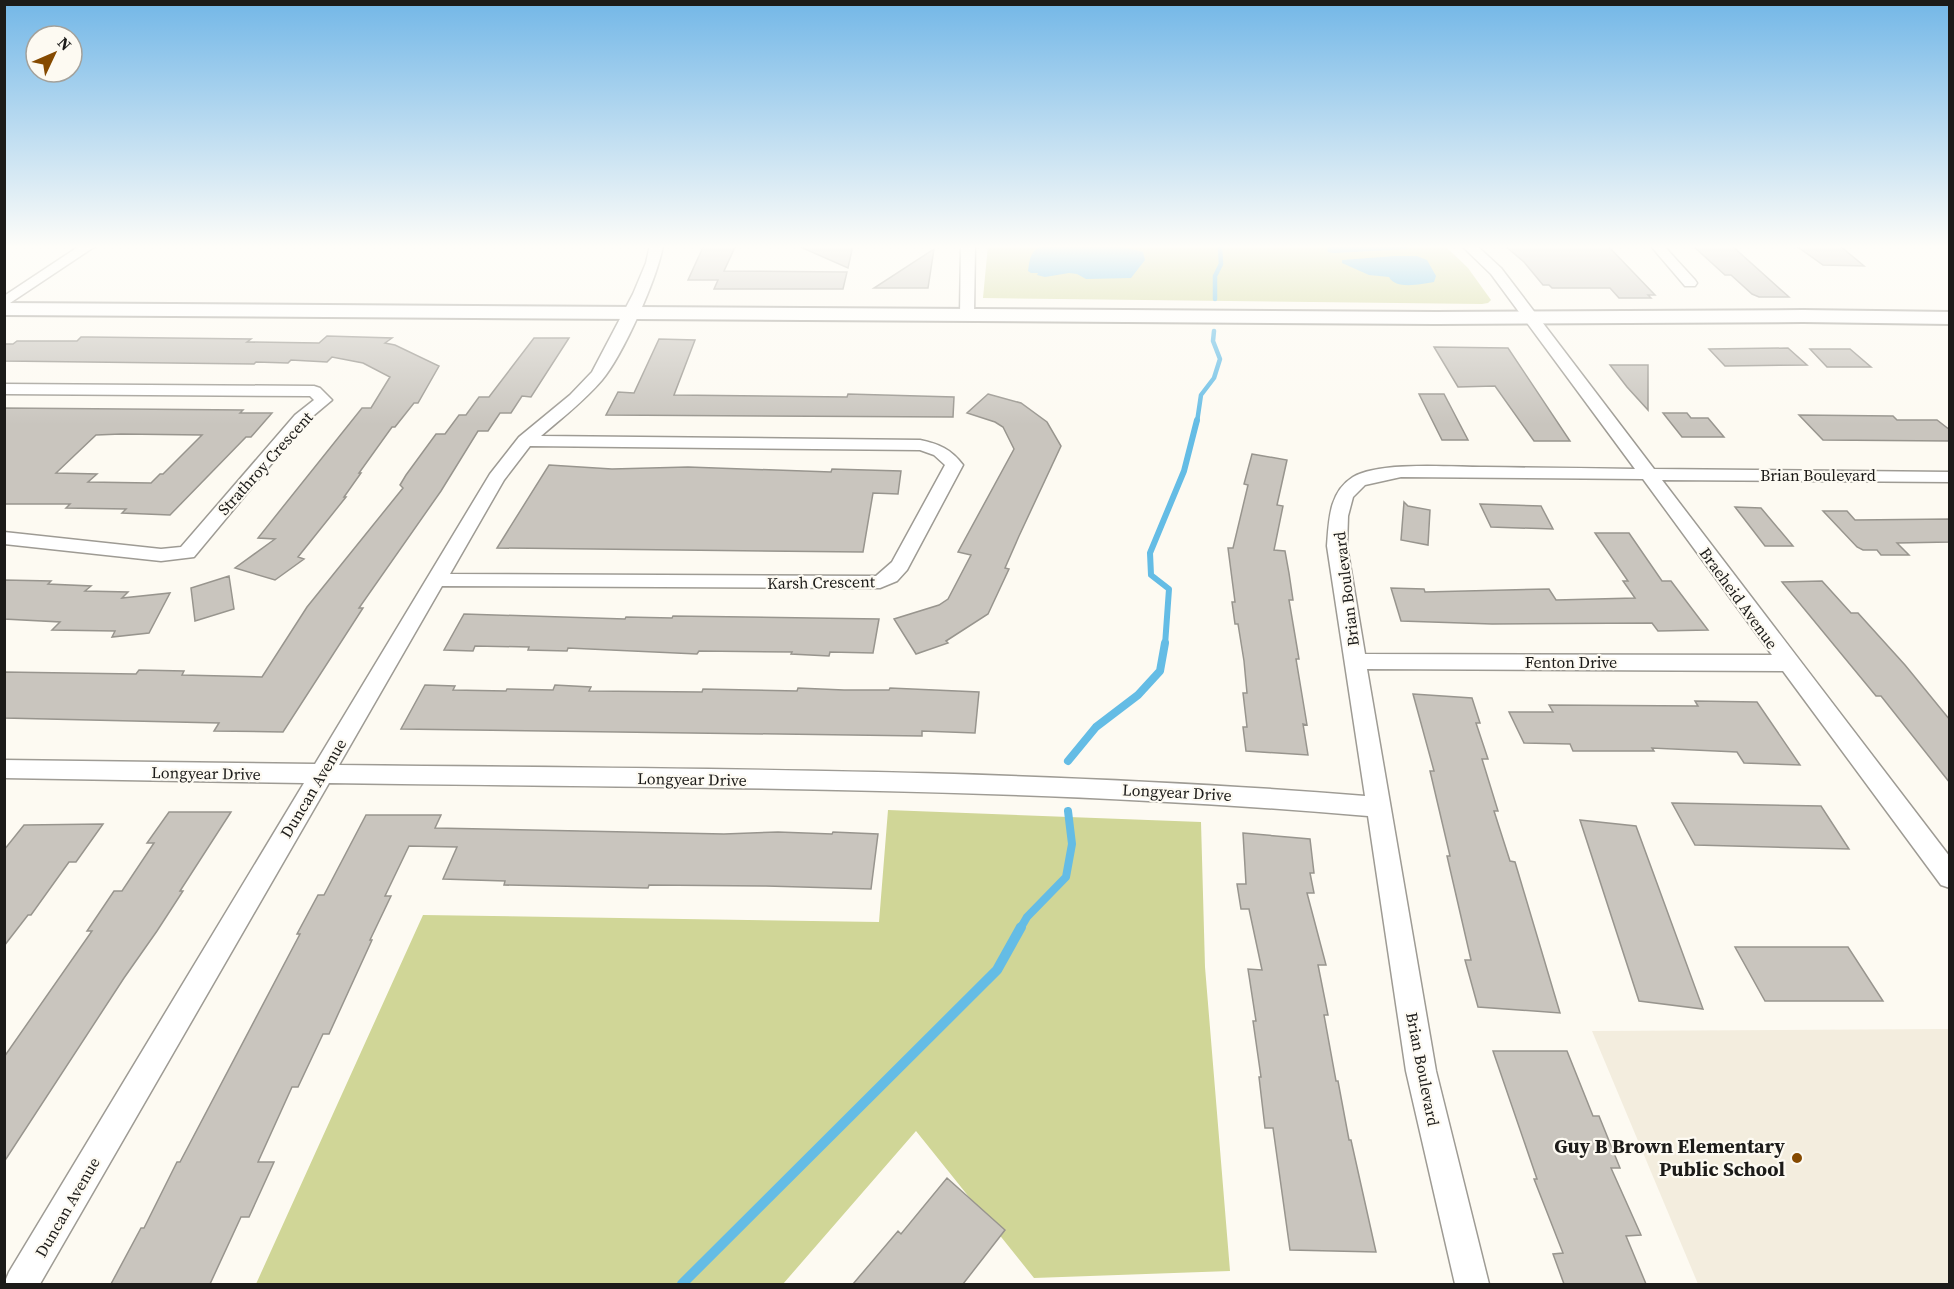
<svg xmlns="http://www.w3.org/2000/svg" width="1954" height="1289" font-family="'Source Serif 4',serif">
  <style>
    .built { fill: #f3edde }
    .green { fill: #d0d697 }
    .water { fill: #64bce5 }
    .lines { fill: none; stroke-linecap: round; stroke-linejoin: round }
    .stream-far3 { stroke: #64bce5; stroke-width: 4.5 }
    .stream-far2 { stroke: #64bce5; stroke-width: 6 }
    .stream-far1 { stroke: #64bce5; stroke-width: 8 }
    .stream { stroke: #64bce5; stroke-width: 10 }
    .building { fill: #c9c5be; stroke: #98958e; stroke-width: 1.5; fill-rule: evenodd }
    .minor-casing { stroke: #9e9b94; stroke-width: 3 }
    .secondary-casing { stroke: #9e9b94; stroke-width: 4 }
    .minor { fill: #fff; fill-rule: evenodd }
    .secondary { fill: #fff; fill-rule: evenodd }
    .poi-dot { fill: #854a01; stroke: #fdfaf2; stroke-width: 2 }
    .labels { text-anchor: middle; dominant-baseline: central; stroke-width: 4.5; stroke-linejoin: round; paint-order: stroke }
    .street-label { font-size: 16px; fill: #1c1b19; stroke: #fdfaf2 }
    .near-poi-label { font-size: 20px; font-weight: bold; fill: #1c1b19; stroke: #fdfaf2; text-anchor: end }
  </style>
  <rect width="100%" height="100%" fill="#fdfaf2"/>
  <path class="built" d="M1949,1029V1284H1698L1592,1031Z"/>
  <path class="green" d="M988,245H1444L1468,268L1491,300L1488,303L1482,304L983,298Z
    M888,810L1201,822L1205,967L1230,1271L1034,1278L916,1131L783,1284H256L423,915L879,922Z"/>
  <path class="water" d="M1047,245H1115L1143,252L1145,260L1131,278L1086,279L1077,274L1069,273L1045,277L1037,275L1038,273H1031L1028,271C1030,256 1031,249 1047,245Z
    M1326,245H1409L1408,249L1334,253L1328,252Z
    M1395,256H1417L1427,260L1436,276L1434,282C1420,284 1396,290 1389,277L1369,275L1342,263V260Z"/>
  <g class="lines">
    <path class="stream-far3" d="M1215,299V276L1221,264L1220,248L1223,245
      M1197,422L1201,395L1214,378L1220,359L1213,341L1214,331"/>
    <path class="stream-far2" d="M1165,645L1169,589L1151,575L1150,553L1184,471L1197,420"/>
    <path class="stream-far1" d="M1068,761L1096,727L1138,695L1160,671L1165,643
      M1020,929L1027,917L1066,877L1072,844L1068,811"/>
    <path class="stream" d="M682,1284L997,970L1021,927"/>
  </g>
  <path class="building" d="M704,245H736L724,271L847,272L843,289H714L718,280H688Z
    M796,245H853L848,268Z
    M1504,245L1608,246L1655,295H1648L1651,298H1619L1610,288H1552L1549,285H1543L1524,262Z
    M1692,245H1731L1789,297H1759L1752,294L1731,275H1725Z
    M1795,245H1839L1864,266L1823,265Z
    M934,249L928,288H874Z
    M327,336L392,338L385,343L395,345L439,366L418,403H414L395,427H392L359,473H361L344,497H346L298,557L304,559L275,580L235,568L275,539L258,538L362,408H371L390,377L363,363L332,357L327,362L291,360L288,363L256,362L254,364L4,361V344H13L17,341H77L81,337H88L251,339L247,342L319,343Z
    M534,338H569L531,397L522,396L511,413H500L488,431H478L441,491L359,608H363L283,732L214,731L219,723L4,718V672L136,674L139,670L184,671L182,675L262,677L307,607L403,488L400,485L406,475L436,434H445L459,415H466L479,397H489Z
    M659,339L695,340L674,395L847,397L848,394L954,397L953,417L606,415L618,392L634,393Z
    M1434,347L1508,348L1570,441H1534L1495,386L1458,387Z
    M1788,348L1807,365L1725,366L1709,349Z
    M1810,349H1850L1871,367H1827Z
    M1610,365H1648V410L1627,387Z
    M988,394L1021,403L1047,422L1061,446L1019,536L1005,568L1009,569L988,614L946,641L948,643L916,654L894,619L939,605L948,599L971,555L958,552L1014,449L1003,427L995,422L967,413Z
    M1419,394H1444L1468,440H1442Z
    M4,408L243,410L240,413H272L251,437H246L170,515L122,513L126,509L66,508L70,504H4ZM96,435L121,434L202,435L163,474H160L151,483L88,482L97,474L56,473Z
    M1663,413H1687L1691,418H1708L1724,437H1682Z
    M1799,415L1893,416L1897,420H1937L1950,430V441L1823,440Z
    M1252,454L1287,460L1277,505L1283,506L1274,550L1285,551L1289,573L1293,600H1289L1299,659H1296L1307,725L1303,724L1308,755L1246,751L1243,727H1247L1243,693H1247L1244,661L1238,624H1235L1232,602H1235L1228,548H1233L1248,485L1244,484Z
    M549,465L612,469L688,467L831,472L832,469L901,471L898,494L873,493L863,552L497,548Z
    M1404,502L1408,506L1430,510L1428,545L1401,540Z
    M1480,504L1541,506L1553,529L1491,527Z
    M1735,507L1761,508L1793,546H1765Z
    M1823,511H1847L1855,520L1950,519V542L1897,543L1909,555H1881L1877,550H1863L1857,547Z
    M1595,533H1629L1662,581H1671L1708,630L1658,631L1652,623L1492,624L1401,621L1391,588L1424,589L1425,592L1549,589L1556,600L1635,598L1623,581H1628Z
    M229,576L234,609L195,621L191,588Z
    M4,580L51,581L48,584L91,586L85,591L128,592L122,598L170,593L149,633L112,637L115,631L52,630L60,622L4,619Z
    M1822,581L1851,613H1858L1905,665L1950,720V783L1881,696H1876L1782,582Z
    M464,614L625,619L626,617L672,618L673,616L879,619L873,653L830,652L829,656L791,654L792,652L699,651L697,654L568,648L567,651L528,650L529,647L475,646L473,651L444,650Z
    M425,685L455,686L453,690L506,691L507,689L553,690L555,685L591,687L589,691L702,692L703,689L797,691L798,688L844,690H889L890,688L979,692L975,733L922,731V736L401,729Z
    M1413,694L1472,698L1480,723H1476L1488,759H1482L1498,811H1494L1510,861L1515,862L1560,1013L1478,1007L1465,960H1471L1447,856H1450L1430,771H1434Z
    M1695,701L1757,702L1800,765L1744,763L1737,752L1652,748L1654,751H1573L1570,744L1524,743L1509,712H1553L1549,705L1698,706Z
    M1672,803L1821,806L1849,849L1695,845Z
    M169,812H231L180,891H183L157,931L124,978L4,1162V1057L92,931H87L114,891H122L154,843H147Z
    M366,815H441L435,828L724,834L778,832L832,834L833,832L878,834L871,889L766,886L649,885L648,888L504,885L505,881L443,879L457,847L409,846L385,896H391L370,940H372L329,1034H323L298,1087H292L258,1162H274L249,1217H241L210,1284H111L141,1228H144L177,1162H180L300,934H297L318,895H324Z
    M1580,820L1636,826L1703,1009L1639,1001Z
    M103,824L76,862H69L31,915H28L4,946V850L24,825Z
    M1243,833L1310,839L1314,873H1310L1314,893H1307L1326,965H1318L1328,1015H1324L1336,1081H1338L1349,1140H1351L1376,1252L1290,1250L1273,1128H1265L1259,1077H1261L1253,1021H1256L1248,969L1262,970L1249,909H1241L1237,884H1246Z
    M1735,947H1848L1883,1001H1765Z
    M1493,1051H1567L1593,1116H1599L1620,1168H1611L1641,1235L1626,1236L1646,1284H1564L1553,1254L1563,1253L1534,1179H1537Z
    M947,1178L1005,1230L963,1284H853L898,1231L901,1234Z"/>
  <g class="lines">
    <g class="minor-casing">
      <path id="minor" d="M81,245H97L4,307V296Z
        M650,245H663C658,277 623,355 602,380C584,401 562,418 541,436L920,440C939,444 951,449 963,465L907,570L897,581L880,588L442,586L339,765C681,769 1024,768 1365,796L1327,546C1329,520 1329,492 1353,477C1380,461 1452,467 1484,467C1534,468 1585,468 1635,469L1491,274L1461,245H1476L1501,268L1654,469L1950,472V482L1662,480L1950,857V888L1941,885L1783,671L1367,669L1436,1071L1489,1284H1455L1406,1071L1368,816C1023,786 675,788 329,783L40,1284H4L9,1272L304,783L4,778V760L315,764L490,474L519,437L570,395L592,372L633,294L646,263ZM530,446L920,450L934,455L945,465L892,562L876,576L450,574L504,480ZM1401,477L1643,479L1772,655L1365,654L1347,546L1348,516L1353,497L1365,485Z
        M961,245H975L974,315L967,319L960,315Z
        M1650,245H1663L1695,280L1697,283L1695,286H1685Z
        M4,384L314,386L320,388L332,400L307,421L194,557L161,561L4,544V532L161,549L181,547L295,415L314,400L310,396L4,394Z"/>
    </g>
    <g class="secondary-casing">
      <path id="secondary" d="M4,303L1436,312L1803,310L1950,312V324L1803,322L1436,324L4,315Z"/>
    </g>
    <use href="#minor" class="minor"/>
    <use href="#secondary" class="secondary"/>
  </g>
  <linearGradient id="sky" x2="0" y2="1"><stop stop-color="#73b7e7"/><stop offset="0.58" stop-color="#fefdf9"/><stop offset="1" stop-color="#fefdf9" stop-opacity="0"/></linearGradient>
  <rect width="1954" height="425" fill="url(#sky)"/>
  <circle class="poi-dot" cx="1797" cy="1158" r="6"/>
  <g class="labels">
    <g class="street-label">
      <text transform="translate(265 463) rotate(-48)">Strathroy Crescent</text>
      <text x="1818" y="475">Brian Boulevard</text>
      <text transform="translate(821 582) rotate(-1)">Karsh Crescent</text>
      <text transform="translate(1346 589) rotate(-97)">Brian Boulevard</text>
      <text transform="translate(1739 598) rotate(54)">Braeheid Avenue</text>
      <text x="1571" y="662">Fenton Drive</text>
      <text transform="translate(206 773) rotate(1)">Longyear Drive</text>
      <text transform="translate(692 779) rotate(1)">Longyear Drive</text>
      <text transform="translate(313 788) rotate(-59)">Duncan Avenue</text>
      <text transform="translate(1177 792) rotate(3)">Longyear Drive</text>
      <text transform="translate(1423 1069) rotate(79)">Brian Boulevard</text>
      <text transform="translate(67 1207) rotate(-60)">Duncan Avenue</text>
    </g>
    <g class="near-poi-label">
      <text x="1785" y="1146">Guy B Brown Elementary<tspan x="1785" dy="23">Public School</tspan></text>
    </g>
  </g>
  <rect width="1954" height="1289" fill="none" stroke="#1c1b19" stroke-width="12"/>
  <g transform="translate(54 54) rotate(46)"><circle r="28" fill="#fdfaf2" stroke="#a3a19b" stroke-width="1.5"/>
  <path d="M0-4.5L10 22L0 15L-10 22Z" fill="#854a01"/>
  <text y="-9" font-size="16" font-weight="bold" text-anchor="middle" fill="#1c1b19">N</text>
  </g>
</svg>
